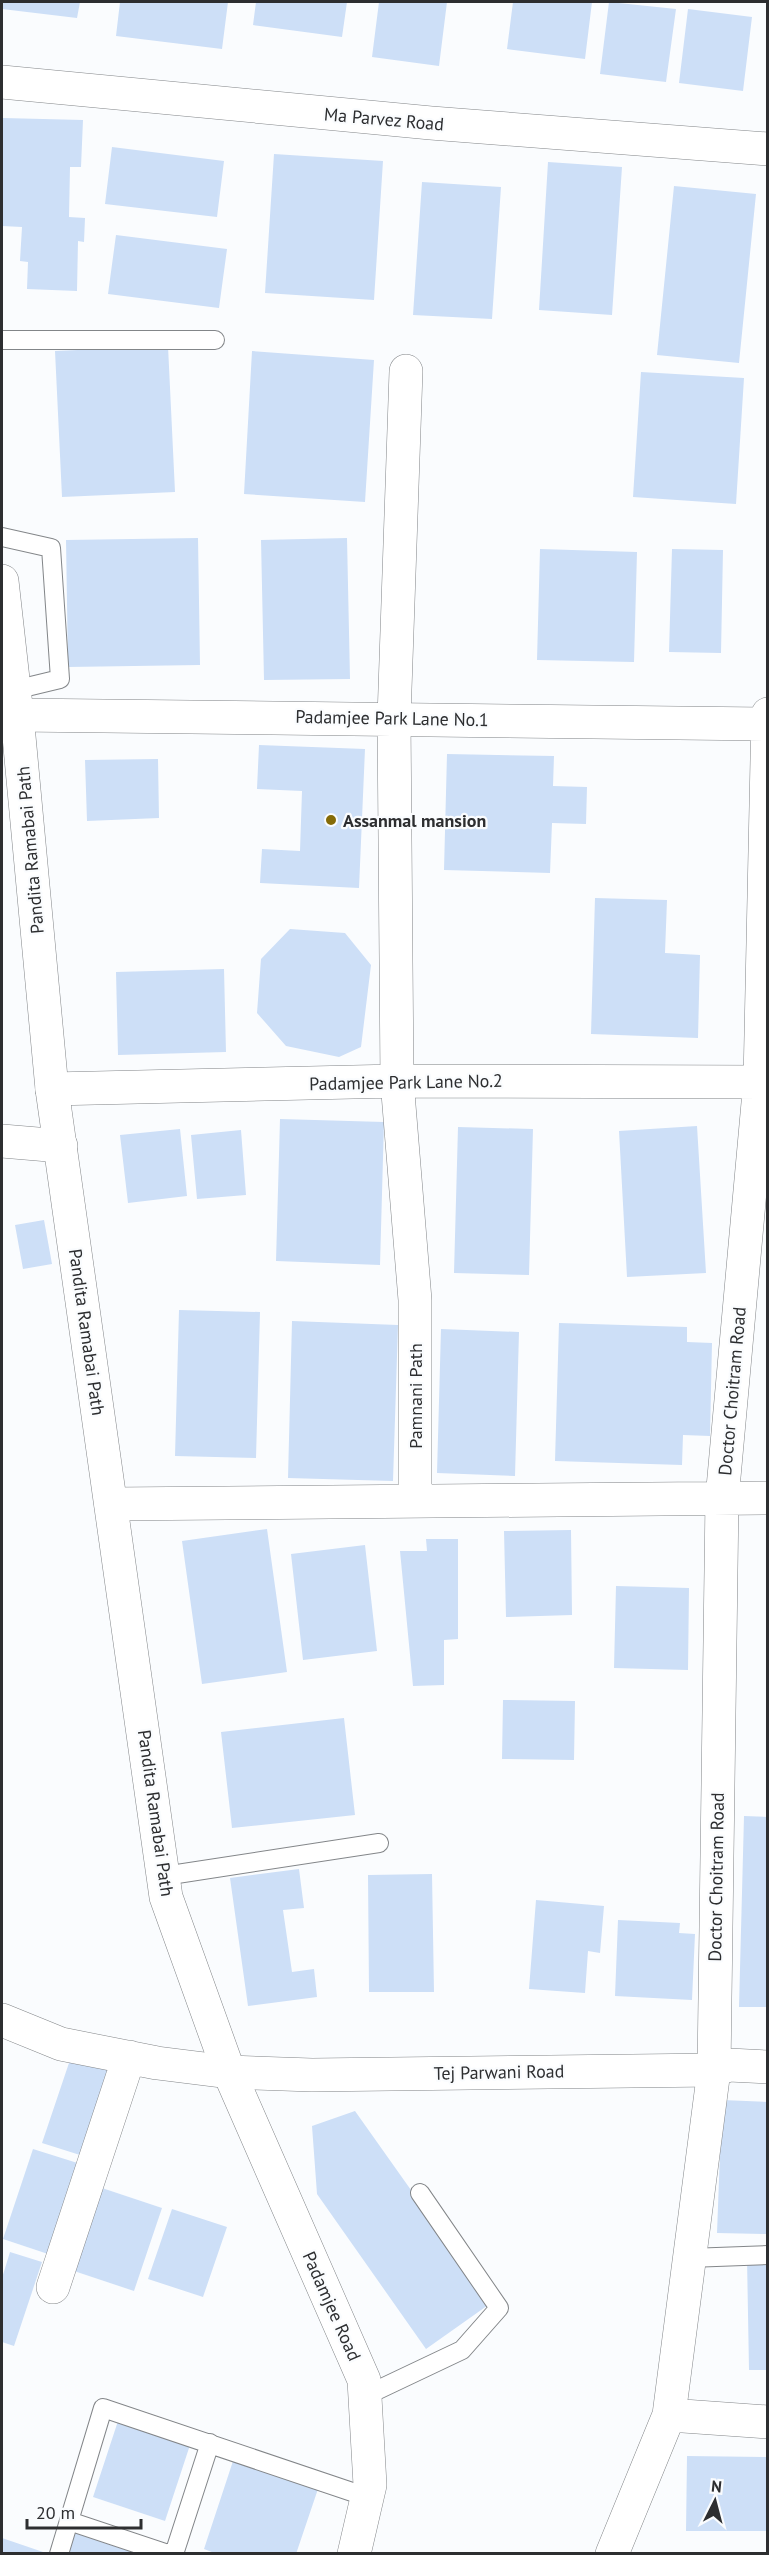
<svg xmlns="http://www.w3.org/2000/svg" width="769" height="2555" font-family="'PT Sans',sans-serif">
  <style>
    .building { fill: #cddff7 }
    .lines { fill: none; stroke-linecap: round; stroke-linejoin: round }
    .lane-casing { stroke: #838689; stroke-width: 20 }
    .street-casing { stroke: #838689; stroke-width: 34 }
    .secondary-casing { stroke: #838689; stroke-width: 34 }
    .lane { stroke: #fff; stroke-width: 18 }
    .street { stroke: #fff; stroke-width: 33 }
    .secondary { stroke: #fff; stroke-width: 33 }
    .poi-dot { fill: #856b07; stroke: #fafcfe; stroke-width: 2 }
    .labels { text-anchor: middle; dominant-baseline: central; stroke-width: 4.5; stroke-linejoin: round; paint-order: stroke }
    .street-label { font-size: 18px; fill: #2d2e30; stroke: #fafcfe }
    .poi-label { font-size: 18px; font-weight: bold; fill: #2d2e30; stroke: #fafcfe; text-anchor: start }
  </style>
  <rect width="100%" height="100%" fill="#fafcfe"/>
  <path class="building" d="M2,2H80L77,18L2,9Z
    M120,2H228L222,49L116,36Z
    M256,2H347L342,37L253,25Z
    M379,2H447L439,66L372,57Z
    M513,2H592L585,59L507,49Z
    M609,2L676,9L666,82L600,74Z
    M688,9L752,17L743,91L679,83Z
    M3,118L83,120L81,167H70L69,217L85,218L84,242L78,241L77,291L27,289L28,262L20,261L22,227L2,226Z
    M112,147L224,161L217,217L105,204Z
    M274,154L383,161L374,300L265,293Z
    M548,162L622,167L612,315L539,310Z
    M422,182L501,187L492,319L413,315Z
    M674,186L756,194L739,363L657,355Z
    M116,235L227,249L219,308L108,294Z
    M168,346L175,492L62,497L55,351Z
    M252,351L374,360L365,502L244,494Z
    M641,372L744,378L736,504L633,497Z
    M198,538L200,665L68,667L66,540Z
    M347,538L350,679L264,680L261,540Z
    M540,549L637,552L634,662L537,660Z
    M672,549L723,550L721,653L669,652Z
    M259,745L365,749L359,888L260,883L262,849L300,851L302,791L257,789Z
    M447,754L554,756L553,786L587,787L586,824L552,823L550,873L444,870Z
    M158,759L159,818L87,821L85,760Z
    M595,898L667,900L665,953L700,955L698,1038L591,1034Z
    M290,929L345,933L371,965L361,1047L339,1057L286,1046L257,1013L261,959Z
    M224,969L226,1052L118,1055L116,972Z
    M280,1119L384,1122L380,1265L276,1261Z
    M697,1126L706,1273L627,1277L619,1131Z
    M458,1127L533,1129L529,1275L454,1273Z
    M180,1129L187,1196L128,1203L120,1135Z
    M241,1130L246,1195L197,1199L191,1135Z
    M44,1220L52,1264L23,1269L15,1225Z
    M179,1310L260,1312L256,1458L175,1456Z
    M292,1321L398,1325L393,1481L288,1478Z
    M559,1323L687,1327V1342L712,1343L710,1436L683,1435L682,1465L555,1461Z
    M441,1329L519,1332L515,1476L437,1473Z
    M267,1529L287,1672L202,1684L182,1541Z
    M571,1530L572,1615L506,1617L504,1531Z
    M426,1539H458V1639L444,1640V1685L413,1686L400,1551H427Z
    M365,1545L377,1651L303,1660L291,1554Z
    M616,1586L689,1588L688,1670L614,1668Z
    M503,1700L575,1701L574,1760L502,1759Z
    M344,1718L355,1815L232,1828L221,1732Z
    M744,1816L768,1817V2007H739Z
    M299,1869L304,1908L283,1910L292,1972L314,1969L317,1997L248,2006L230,1878Z
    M432,1874L434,1992H369L368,1875Z
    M536,1900L604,1906L600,1953L588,1951L585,1993L529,1989Z
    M618,1920L680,1923L679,1933L695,1934L692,2000L615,1996Z
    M71,2057L109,2070L80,2155L42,2143Z
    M722,2100L768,2102V2234L717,2233Z
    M355,2111L491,2303L426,2349L317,2194L312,2126Z
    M33,2149L87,2166L57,2257L3,2239Z
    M99,2187L162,2208L134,2291L71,2270Z
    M172,2209L227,2227L203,2297L148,2279Z
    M10,2252L42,2262L14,2346L2,2342V2278Z
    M747,2258H768V2370H749Z
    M118,2421L190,2445L165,2521L93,2497Z
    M687,2456L768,2457V2531H686Z
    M234,2458L319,2486L296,2554H217L204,2549Z
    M72,2532L135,2553V2554H65Z
    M2,2538L46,2553V2554H2Z"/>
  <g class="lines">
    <g class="lane-casing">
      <path id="lane" d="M2,340H215
        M2,537L51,548L60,679L6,692
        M164,1876L379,1843
        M689,2258L768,2255
        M365,2396L462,2350L499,2308L420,2193
        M69,2521L168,2554
        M59,2554L103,2408L367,2497
        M174,2554L210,2443"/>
    </g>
    <g class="street-casing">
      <path id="street" d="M2,82L431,123L768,149
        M406,371L394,718L397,1081L415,1300V1501
        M17,715L768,724
        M52,1089L397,1081L768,1082
        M2,1141L61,1146
        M111,1504L768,1498
        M2,2020L61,2044L157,2063L229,2072L312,2075L714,2070L729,2065L768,2067
        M53,2287L129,2057
        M669,2415L768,2422
        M612,2554L669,2415L714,2070L722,1499L760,1081L768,714"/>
    </g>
    <g class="secondary-casing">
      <path id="secondary" d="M2,581L17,715L52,1089L166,1897L229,2072L364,2380L370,2485L354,2554"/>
    </g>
    <use href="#lane" class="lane"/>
    <use href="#street" class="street"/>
    <use href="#secondary" class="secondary"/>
  </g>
  <circle class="poi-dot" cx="331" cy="820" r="6"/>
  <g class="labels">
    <g class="street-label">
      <text transform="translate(384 119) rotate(5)">Ma Parvez Road</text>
      <text transform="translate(392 718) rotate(1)">Padamjee Park Lane No.1</text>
      <text transform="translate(30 850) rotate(-95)">Pandita Ramabai Path</text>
      <text transform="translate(406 1082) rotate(-1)">Padamjee Park Lane No.2</text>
      <text transform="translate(87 1332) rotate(82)">Pandita Ramabai Path</text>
      <text transform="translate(732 1391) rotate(-85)">Doctor Choitram Road</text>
      <text transform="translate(415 1396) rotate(-90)">Pamnani Path</text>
      <text transform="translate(156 1813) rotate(82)">Pandita Ramabai Path</text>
      <text transform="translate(716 1877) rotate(-89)">Doctor Choitram Road</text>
      <text transform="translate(499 2072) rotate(-1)">Tej Parwani Road</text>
      <text transform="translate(332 2306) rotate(66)">Padamjee Road</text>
    </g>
    <g class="poi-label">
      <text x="343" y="820">Assanmal mansion</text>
    </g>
  </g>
  <rect width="769" height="2555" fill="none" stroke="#2d2e30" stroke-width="6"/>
  <g transform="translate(715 2501) rotate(6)" stroke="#fafcfe" stroke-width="4.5" paint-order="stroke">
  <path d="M0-4.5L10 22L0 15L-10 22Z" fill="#2d2e30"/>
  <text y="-9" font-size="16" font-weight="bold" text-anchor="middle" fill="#2d2e30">N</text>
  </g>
  <path d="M27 2519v9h114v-9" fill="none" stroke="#2d2e30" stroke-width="3"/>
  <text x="36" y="2519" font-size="18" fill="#2d2e30" stroke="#fafcfe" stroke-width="4.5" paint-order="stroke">20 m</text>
</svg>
